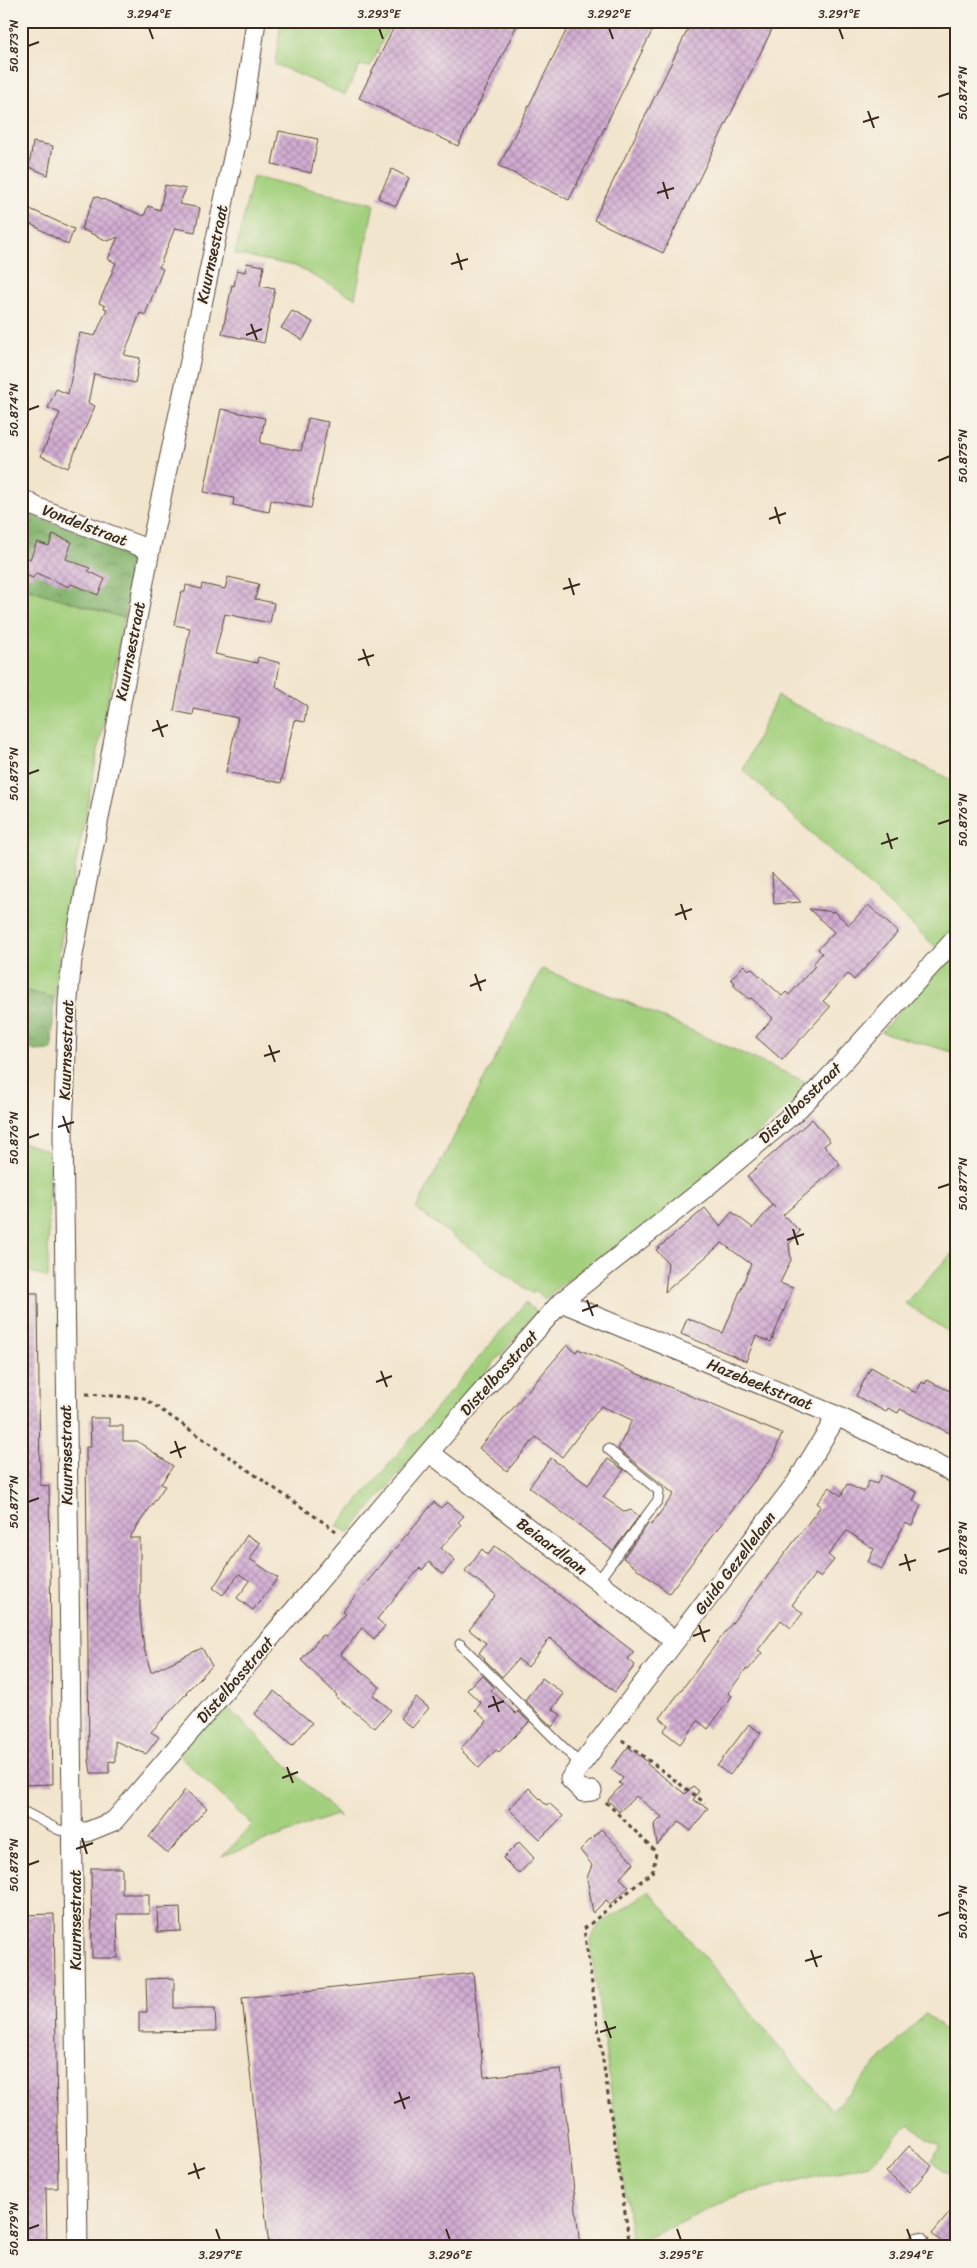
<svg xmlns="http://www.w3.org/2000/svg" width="977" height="2268" font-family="Sriracha,sans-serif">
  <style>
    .grass { fill: #a3d07d; stroke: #6f7d4e }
    .forest { fill: url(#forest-crowns); stroke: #5e6e45 }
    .building { fill: url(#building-cross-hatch) }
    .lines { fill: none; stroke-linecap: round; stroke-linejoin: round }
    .lane-casing { stroke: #564638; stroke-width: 11 }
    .street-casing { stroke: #564638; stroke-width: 21 }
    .path { stroke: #564638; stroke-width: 3; stroke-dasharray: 4 4; stroke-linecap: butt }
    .lane { stroke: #fff; stroke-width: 9 }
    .street { stroke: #fff; stroke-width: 19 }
    .ticks { fill: none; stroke: #3b2a1e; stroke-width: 2 }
    .labels { text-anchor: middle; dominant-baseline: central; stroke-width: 4; stroke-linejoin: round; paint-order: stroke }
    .street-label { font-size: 16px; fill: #3b2a1e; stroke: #f7f3e8 }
    .neatline { fill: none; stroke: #3b2a1e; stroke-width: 2 }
    .ticks-label { font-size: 12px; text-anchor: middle; fill: #3b2a1e }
  </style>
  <defs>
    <pattern id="forest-crowns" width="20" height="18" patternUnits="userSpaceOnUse" patternTransform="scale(1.25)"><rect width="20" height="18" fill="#82b26c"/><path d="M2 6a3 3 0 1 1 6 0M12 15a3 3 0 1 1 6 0" fill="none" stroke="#6c9158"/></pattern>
    <pattern id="building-cross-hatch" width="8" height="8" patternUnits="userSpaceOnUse" patternTransform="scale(1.25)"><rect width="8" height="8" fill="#d2add3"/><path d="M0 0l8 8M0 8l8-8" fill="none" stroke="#ac8dab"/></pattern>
  </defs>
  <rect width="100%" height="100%" fill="#f7f3e8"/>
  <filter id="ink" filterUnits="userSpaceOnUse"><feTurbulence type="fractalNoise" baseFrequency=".02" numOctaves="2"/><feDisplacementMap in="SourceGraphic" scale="10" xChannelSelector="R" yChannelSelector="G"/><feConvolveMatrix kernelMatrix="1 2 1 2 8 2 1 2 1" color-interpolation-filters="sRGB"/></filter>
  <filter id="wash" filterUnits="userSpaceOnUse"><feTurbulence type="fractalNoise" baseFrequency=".0096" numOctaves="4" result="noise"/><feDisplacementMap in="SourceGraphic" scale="20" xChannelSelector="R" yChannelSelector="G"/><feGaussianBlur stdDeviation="1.12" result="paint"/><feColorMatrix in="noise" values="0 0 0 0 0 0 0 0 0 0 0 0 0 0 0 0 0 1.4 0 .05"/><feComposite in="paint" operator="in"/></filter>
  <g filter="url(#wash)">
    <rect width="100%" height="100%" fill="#f2e5cd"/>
    <path class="grass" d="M281,21H392L370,67L360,65L345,95L275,64Z
      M253,176L374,204L355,298L295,266L235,254Z
      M21,587L124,618L61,940L54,998L21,989Z
      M777,696L956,782V932L939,950L743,770Z
      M956,948V1053L881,1032Z
      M542,969L634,1005L813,1085L659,1219L562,1284L545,1299L535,1290L533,1294L416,1209Z
      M21,1142L49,1151L48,1278L21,1269Z
      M956,1249V1337L905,1303Z
      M525,1303L537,1312L349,1533L337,1526Z
      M223,1703L341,1818L335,1815L222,1857L252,1825L178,1754Z
      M649,1891L832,2110L925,2014L956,2039V2179L931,2161L941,2147L909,2125L869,2165L741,2194L654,2235L632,2243L590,1940L598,1926Z"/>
    <path class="forest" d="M21,510C58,528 102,533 134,560L124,618L21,587Z
      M21,989L54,998L52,1050L35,1051L21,1046Z"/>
    <g id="blocks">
      <path class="building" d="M397,21H519L458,146L359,98Z
        M571,21H657L569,200L499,166Z
        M692,21H776L663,253L594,220Z
        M279,131L318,139L311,173L272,164Z
        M33,142L53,146L48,175L29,167Z
        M392,169L409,178L396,206L378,198Z
        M165,185L186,189L179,204L200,208L195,232L175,228L159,267L163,269L145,315L140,313L124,355L140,358L135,383L94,374L88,403L95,406L68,468L41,456L60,413L48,408L56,389L68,394L80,333L95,336L107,309L104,308L105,306L99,303L116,263L108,259L118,237L108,241L81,229L95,196L144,216L148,206L160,210Z
        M30,209L74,229L68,245L24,220Z
        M247,263L264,266L260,286L275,289L264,343L222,334L232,285L234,286L237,270L245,272Z
        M292,311L313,322L303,340L281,328Z
        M221,409L265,418L260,443L301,451L308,418L328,422L311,508L271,500L269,512L233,505L234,498L204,492Z
        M53,534L72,542L66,559L90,568L88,571L105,579L98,595L71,584L69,587L36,573L33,578L21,573V555L30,559L37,542L49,546Z
        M228,577L259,584L255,599L274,603L270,623L225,614L215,654L257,663L258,657L280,663L276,687L307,706L304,722L294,720L281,783L226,772L238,718L194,709L193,715L174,711L190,628L174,625L181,592H185L186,585L201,589L202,584L225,589Z
        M772,873L801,902L774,904Z
        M868,905L898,932L854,980L848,974L823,1001L830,1007L782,1060L756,1037L773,1018L751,998L749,999L733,985L735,983L731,979L744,965L749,970L751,968L782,996L786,992L789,995L815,966L813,964L822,953L818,949L834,932L809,909L835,912L849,925Z
        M812,1119L830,1141L824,1146L840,1164L783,1215L800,1231L789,1244L791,1260L780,1283L793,1288L771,1342L756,1336L746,1361L681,1334L687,1318L723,1333L751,1264L722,1243L665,1292L668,1263L656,1250L705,1208L720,1226L732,1212L753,1228L772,1205L775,1208L747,1176Z
        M21,1293H38L40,1485L49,1486L53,1784L21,1785Z
        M567,1345L576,1352L578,1349L782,1434L773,1456L669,1593L623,1558L649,1523L651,1525L674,1494L618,1449L632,1420L601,1406L562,1457L536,1437L507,1471L479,1448Z
        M871,1367L916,1393L922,1382L925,1384L927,1380L956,1394V1436L900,1409L898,1413L888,1408L886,1412L856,1396Z
        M90,1418H109V1426H123V1441H137L173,1466L161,1484L165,1486L129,1538H140V1615L144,1648L151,1672L202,1648L212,1666L186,1692L187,1693L151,1732L159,1737L146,1754L115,1741V1762L109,1761V1773H91L89,1760L86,1447H91Z
        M551,1458L588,1485L608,1459L624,1470L603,1497L625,1512L631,1510L639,1516L613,1551L529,1487Z
        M881,1475L917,1492L913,1501L921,1505L912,1526L905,1523L882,1569L868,1562L874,1549L847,1531L828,1555L834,1560L820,1577L815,1574L792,1605L803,1613L791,1628L781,1620L758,1650L762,1653L748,1670L746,1669L728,1693L732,1696L708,1729L698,1721L680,1744L663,1731L668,1725L660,1718L821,1506L817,1503L830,1487L841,1496L847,1484L864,1492L869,1481L877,1484Z
        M434,1502L441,1508L447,1502L464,1516L458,1522L461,1525L441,1548L455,1560L443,1574L429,1562L422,1570L420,1568L377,1619L385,1626L374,1639L362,1628L341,1654L380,1687L373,1695L391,1710L375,1728L336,1697L337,1695L301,1660L322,1635L325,1636L345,1614L342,1612Z
        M247,1535L260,1543L250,1559L278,1578L253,1610L237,1598L250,1581L239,1574L223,1595L213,1588Z
        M495,1546L634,1652L628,1659L635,1665L615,1692L550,1638L528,1667L518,1659L502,1677L484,1659L485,1658L479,1653L486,1643L469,1630L496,1595L465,1571L482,1549L488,1555Z
        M482,1675L494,1687L491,1690L516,1714L518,1711L529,1722L499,1752L496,1750L479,1768L460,1749L487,1721L475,1710L481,1703L467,1690Z
        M542,1678L564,1694L552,1709L561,1715L552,1727L525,1700Z
        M274,1691L312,1723L292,1746L255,1714Z
        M416,1697L429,1708L412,1728L400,1718Z
        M749,1724L761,1733L730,1775L717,1766Z
        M628,1747L648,1762L647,1764L685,1794L693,1786L699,1791L693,1800L708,1808L691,1831L679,1822L657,1845L654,1825L662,1817L636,1796L619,1812L608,1800L622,1785L619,1783L623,1778L611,1769Z
        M529,1788L546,1805L549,1803L563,1816L540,1839L509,1809Z
        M185,1790L207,1808L168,1853L149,1837Z
        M601,1829L634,1863L620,1878L629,1887L610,1904L606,1900L593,1913L587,1878L592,1865L580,1850Z
        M519,1842L534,1858L519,1874L503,1858Z
        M91,1868H122V1894H149V1914H117L118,1958H92Z
        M180,1907L181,1931L158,1932L157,1908Z
        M54,1914L58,2188H46L47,2247H21V1915Z
        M473,1973L484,2077L561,2069L580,2247H269L242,1998Z
        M174,1978V2008H215L216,2031L139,2032V2012H147L146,1979Z
        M909,2146L932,2166L909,2192L886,2172Z
        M956,2205V2247H947L932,2234Z"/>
    </g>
  </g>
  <g filter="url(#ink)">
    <use href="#blocks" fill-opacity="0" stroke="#564638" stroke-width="1"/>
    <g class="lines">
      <g class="lane-casing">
        <path id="lane" d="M598,1581L658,1500L659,1491L608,1449
          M460,1644L581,1765
          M21,1810L59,1830L74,1832"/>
      </g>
      <g class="street-casing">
        <path id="street" d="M21,498L36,507L150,550
          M561,1302L837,1416L956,1474
          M429,1452L675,1641
          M592,1791L583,1792L570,1779L796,1483L837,1416
          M74,1832H87L114,1821L429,1452L561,1302L705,1188L793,1114L822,1085L956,938
          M78,2247L63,1133L68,999L72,960L150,550L244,106L256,21
          M915,2247L919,2242"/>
      </g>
      <path class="path" d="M86,1394L144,1398L336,1531
        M622,1740L705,1803
        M606,1802L656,1852L653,1871L584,1929L630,2247"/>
      <use href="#lane" class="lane"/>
      <use href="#street" class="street"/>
    </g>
  </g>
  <path class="ticks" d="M149,28L153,39M379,28L383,39M609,28L613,39M839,28L843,39M28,46L39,42M938,97L950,93M868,111L874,128M863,122L879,117M663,182L668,199M657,193L674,188M457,253L462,270M451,264L468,259M251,324L257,340M246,335L262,329M28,410L39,406M938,461L950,456M775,507L780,524M769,519L786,513M569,578L574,595M563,589L580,584M363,649L369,666M358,660L374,655M157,720L163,737M152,731L168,725M28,774L39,770M938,824L950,820M887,833L892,849M881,844L898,838M681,904L686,920M675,915L692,909M475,974L481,991M470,986L486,980M269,1045L275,1062M264,1056L280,1051M63,1116L69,1133M58,1127L74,1122M28,1138L39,1134M938,1188L950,1184M793,1229L798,1245M787,1240L804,1234M587,1300L593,1316M582,1311L598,1305M381,1371L387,1387M376,1382L392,1376M175,1441L181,1458M170,1453L186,1447M28,1502L39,1498M938,1552L950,1548M905,1554L910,1571M899,1565L916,1560M699,1625L705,1642M693,1636L710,1630M493,1696L499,1712M488,1707L504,1701M287,1767L293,1783M282,1778L298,1772M82,1838L87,1854M76,1849L93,1843M28,1865L39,1861M938,1916L950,1912M811,1950L817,1967M805,1961L822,1956M605,2021L611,2038M600,2032L616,2027M399,2092L405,2109M394,2103L410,2097M194,2163L199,2179M188,2174L205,2168M28,2229L39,2225M216,2229L220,2240M446,2229L450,2240M677,2229L681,2240M907,2229L911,2240"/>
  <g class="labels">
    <g class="street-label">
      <text transform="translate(212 254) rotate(-78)">Kuurnsestraat</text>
      <text transform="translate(85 525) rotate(21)">Vondelstraat</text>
      <text transform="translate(130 651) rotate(-79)">Kuurnsestraat</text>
      <text transform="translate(66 1050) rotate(-88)">Kuurnsestraat</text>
      <text transform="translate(800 1103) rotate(-44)">Distelbosstraat</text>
      <text transform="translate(499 1373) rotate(-48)">Distelbosstraat</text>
      <text transform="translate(760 1384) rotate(22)">Hazebeekstraat</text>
      <text transform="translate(66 1455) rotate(-91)">Kuurnsestraat</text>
      <text transform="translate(552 1546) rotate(37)">Beiaardlaan</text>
      <text transform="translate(735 1563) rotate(-53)">Guido Gezellelaan</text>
      <text transform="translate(235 1680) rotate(-49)">Distelbosstraat</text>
      <text transform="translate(75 1920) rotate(-90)">Kuurnsestraat</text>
    </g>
  </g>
  <rect width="977" height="2268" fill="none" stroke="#f7f3e8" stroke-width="55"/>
  <rect x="28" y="28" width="922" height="2212" class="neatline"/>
  <g class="ticks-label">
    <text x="149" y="18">3.294°E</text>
    <text x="379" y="18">3.293°E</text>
    <text x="609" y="18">3.292°E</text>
    <text x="839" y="18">3.291°E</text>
    <text transform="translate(14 46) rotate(-90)" y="4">50.873°N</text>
    <text transform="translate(963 93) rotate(-90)" y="4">50.874°N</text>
    <text transform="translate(14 410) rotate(-90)" y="4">50.874°N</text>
    <text transform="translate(963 456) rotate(-90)" y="4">50.875°N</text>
    <text transform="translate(14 774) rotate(-90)" y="4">50.875°N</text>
    <text transform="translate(963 820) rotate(-90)" y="4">50.876°N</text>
    <text transform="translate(14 1138) rotate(-90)" y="4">50.876°N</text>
    <text transform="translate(963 1184) rotate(-90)" y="4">50.877°N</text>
    <text transform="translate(14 1502) rotate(-90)" y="4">50.877°N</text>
    <text transform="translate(963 1548) rotate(-90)" y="4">50.878°N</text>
    <text transform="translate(14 1865) rotate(-90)" y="4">50.878°N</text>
    <text transform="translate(963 1912) rotate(-90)" y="4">50.879°N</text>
    <text transform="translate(14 2229) rotate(-90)" y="4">50.879°N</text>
    <text x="220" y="2259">3.297°E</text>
    <text x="450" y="2259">3.296°E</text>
    <text x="681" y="2259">3.295°E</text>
    <text x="911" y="2259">3.294°E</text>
  </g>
</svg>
